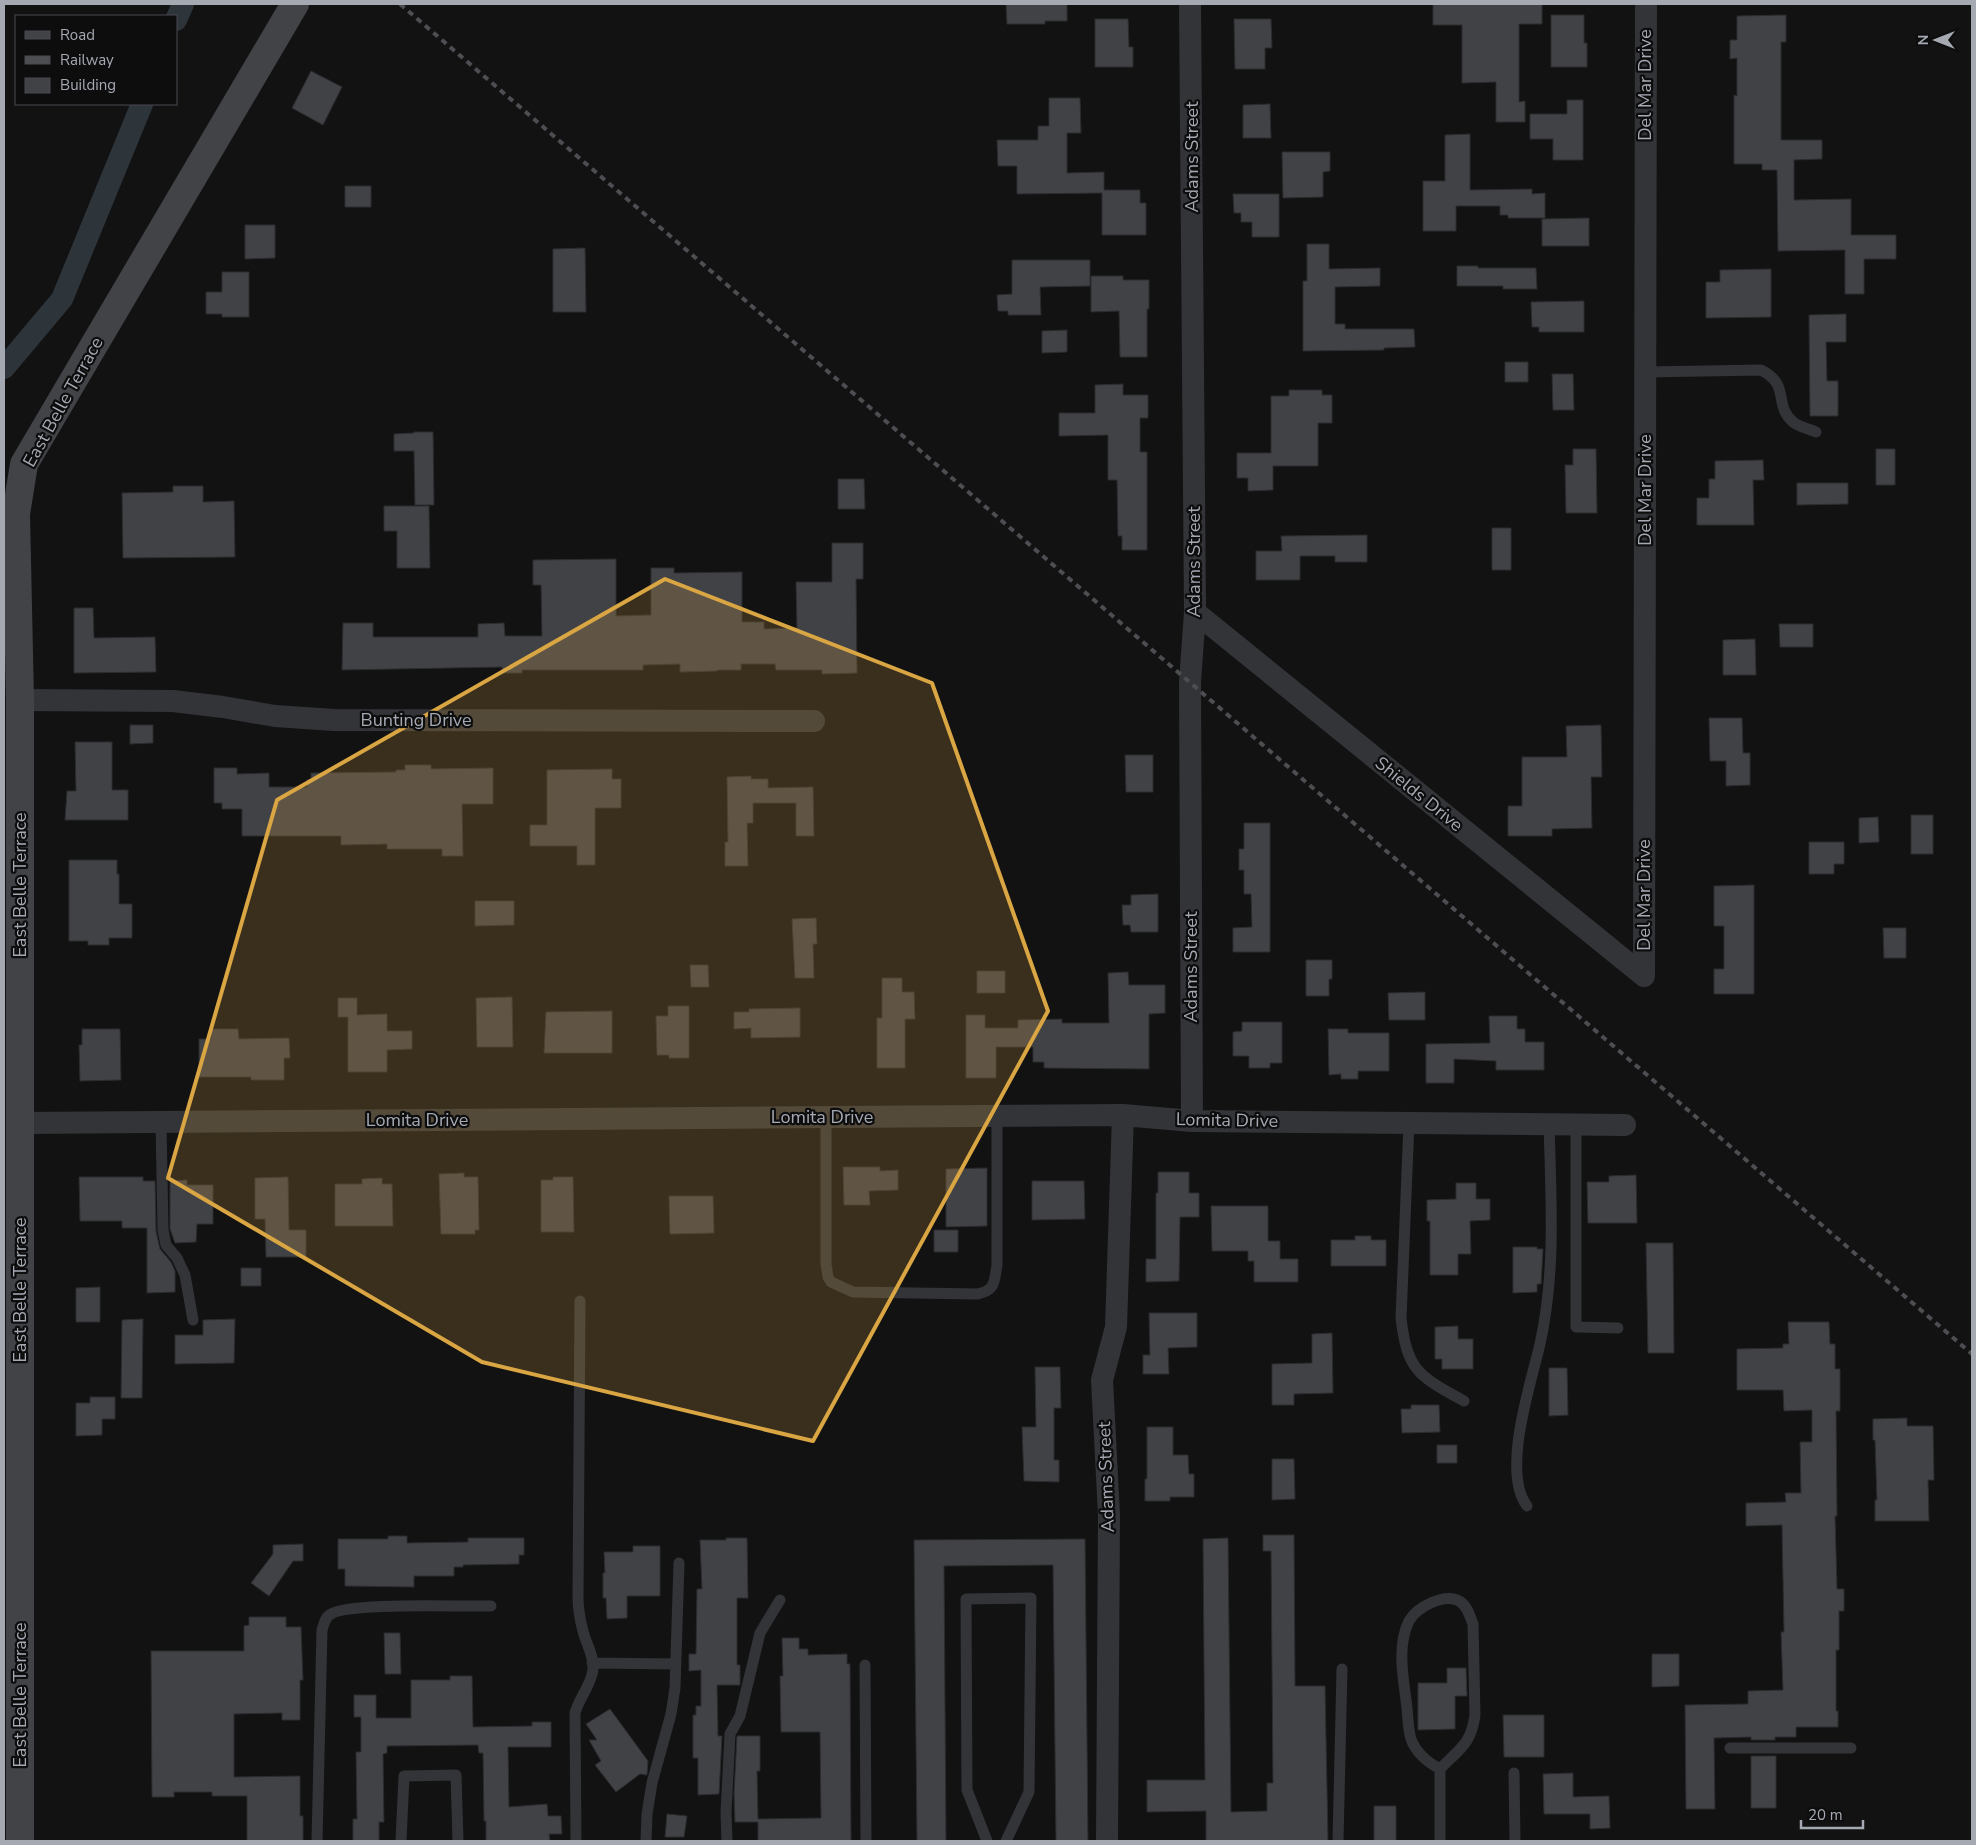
<svg xmlns="http://www.w3.org/2000/svg" width="1976" height="1845" font-family="'Nunito Sans',sans-serif">
  <style>
    .lines { fill: none; stroke-linecap: round; stroke-linejoin: round }
    .canal { stroke: #2d343a; stroke-width: 22 }
    .building { fill: #414246; stroke: #2c2c2f }
    .lane { stroke: #333438; stroke-width: 11 }
    .street { stroke: #333438; stroke-width: 22 }
    .secondary { stroke: #424347; stroke-width: 28 }
    .rail { stroke: #4d4e52; stroke-width: 4; stroke-dasharray: 6 5; stroke-linecap: butt }
    .marked { fill: #daa643; fill-opacity: 0.2; stroke: #daa643; stroke-width: 4; stroke-linejoin: round }
    .labels { text-anchor: middle; dominant-baseline: central; stroke-width: 4.5; stroke-linejoin: round; paint-order: stroke }
    .street-label { font-size: 18px; fill: #a5a9b2; stroke: #0d0d0e }
  </style>
  <rect width="100%" height="100%" fill="#121213"/>
  <g class="lines">
    <path class="canal" d="M176,20L183,4
      M4,368L62,299L142,104"/>
  </g>
  <path class="building" d="M1006,4H1067V21H1045V24H1007Z
    M1433,4H1542V24H1519V102L1525,101V122H1496V82L1462,83V25H1433Z
    M1551,15H1584V43H1587V67H1551Z
    M1786,15V42H1781V140H1822V159L1794,160V200L1851,199V235H1896V259H1864V294H1845V250L1778,251L1777,170H1762V164H1734V95L1737,96V58L1730,59V40H1737V16Z
    M1095,19H1128L1129,47H1133V67H1095Z
    M1234,19H1271L1272,48H1265V69H1235Z
    M311,71L342,87L323,125L292,108Z
    M1049,98H1080L1081,133H1067V173L1104,172V190H1140V203H1146V235H1102V193L1017,194V166H998L997,140H1038V126H1049Z
    M1567,100H1583V160H1553V139H1530V114H1567Z
    M1270,104L1271,138H1243V105Z
    M1470,134V190L1532,189V194L1545,193V218H1508V215H1500V206H1456V231H1423V181H1445V135Z
    M1282,152H1330V171L1323,172V197L1283,198Z
    M345,186H371V207H345Z
    M1233,194H1279V237H1252V222H1241V213H1234Z
    M1589,218V246H1542V219Z
    M245,225H275V258L245,259Z
    M1307,244H1329V269L1380,268V286L1335,287V324H1345V329H1414L1415,347L1384,348V350L1303,351V281H1307Z
    M585,248L586,312H553V249Z
    M1012,260H1090V286L1040,287L1041,315H1008V311H998L997,295L1012,294Z
    M1457,266H1478V268H1536L1537,289H1503V286H1457Z
    M1771,269V317L1706,318V282H1720V270Z
    M222,272H249V317H222V314H206V292H222Z
    M1091,276H1123V280H1149V309H1147V357H1120L1119,311L1091,312Z
    M1584,301V332H1539V327H1532L1531,302Z
    M1846,314V342H1826L1827,381H1838V416H1810L1809,315Z
    M1067,330V352L1042,353V331Z
    M1505,362H1528V382H1505Z
    M1552,374H1573L1574,410H1553Z
    M1123,384V395H1148V418H1140V452H1147V550H1122V536H1118L1117,480H1108V435L1059,436V413H1095V385Z
    M1289,390H1322V395H1332V423H1318V466H1273V490L1248,491V478H1237V453H1271V396H1289Z
    M414,432H433L434,505H415L414,451H394V434L414,433Z
    M1573,449H1596L1597,513H1566L1565,465H1573Z
    M1876,449H1895V485H1876Z
    M1763,460L1764,480H1753L1754,525H1697V498H1709V479H1715V461Z
    M838,479H864L865,509H838Z
    M1797,483H1848V504L1797,505Z
    M173,486H203V502L234,501L235,557L123,558L122,493L173,492Z
    M384,506H429L430,568H397V531H384Z
    M1492,528H1511V570H1492Z
    M1367,535V562H1335V556H1300V580H1256V551H1282L1281,536Z
    M832,543H863V579H856L857,673L822,674V670H776L775,664H741V670H717V671L680,672V664L643,665V670H522V673H502V667L342,670L343,623H373V637H478V624L504,623L505,636H542L541,585H533V560L616,559V616L651,615V568H674V573L742,572V622H764V629L797,628L796,582H832Z
    M74,608H93L94,638L155,637L156,672L74,673Z
    M1779,624H1813V647H1780Z
    M1755,639L1756,675H1723V640Z
    M1709,718H1742L1743,753H1750V785L1726,786V761H1710Z
    M130,725H153V743L130,744Z
    M1601,725L1602,777H1591L1592,828L1552,829V836H1508V806H1522V757H1567L1566,726Z
    M75,742H112V790H128V820H65L67,791H76Z
    M1125,755H1153V792H1126Z
    M405,765H431V769L493,768V804H462L463,856H442V849H387V844L341,845V836H242V809H222V803H214V768H237V774L269,773V787H307V780H311V773L396,772V770H405Z
    M612,769V779H621V808H595V865H577V846H530V825H547V770Z
    M751,776V779H768V788L813,787L814,836H796V803H753V823H747L748,866H725V842H728L727,777Z
    M1911,815H1933V854H1911Z
    M1878,817L1879,842L1859,843V818Z
    M1244,823H1270V952H1233V928L1252,927L1251,894H1244V870H1239V849H1244Z
    M1809,842H1844V864H1834V874H1809Z
    M69,860H117V874H119V904H132V938H109V945H88V941H69Z
    M1754,885V994H1714V969H1724V926H1714V886Z
    M1158,894V932H1131L1130,925H1123L1122,905H1131V895Z
    M475,901H514V925L475,926Z
    M816,918L817,944H813L814,978H795L792,919Z
    M1883,928H1906V958H1884Z
    M1306,960H1332V979H1329V996H1306Z
    M690,965H708L709,987H691Z
    M977,971H1005V993H977Z
    M1128,972L1129,985H1165V1013L1149,1014V1069L1044,1068V1062H1033V1047H996V1078H966V1015H985V1028H1018V1020L1062,1019V1023H1109L1108,973Z
    M882,978H902V992H914L915,1019H905V1068H877V1018H882Z
    M1425,992V1020H1389L1388,993Z
    M512,997L513,1047H477L476,998Z
    M338,998H357V1015L387,1014V1031H412V1049L387,1050V1072H348V1017H338Z
    M668,1006H689V1058H669V1055H657L656,1016H668Z
    M800,1008V1037L751,1038V1028L734,1029V1012H749V1009Z
    M612,1011V1053H544L546,1012Z
    M1489,1016H1517V1029H1525V1042H1544V1070H1496V1061L1454,1059V1083H1426V1044L1490,1043Z
    M1242,1022H1282V1063H1270V1068H1249V1056H1233V1032L1242,1031Z
    M82,1029H120L121,1080L80,1081L79,1045H82Z
    M211,1029H238L239,1039L289,1038L290,1058H284V1080H251V1077H199V1039H211Z
    M1328,1029H1348V1033H1389V1071H1358V1079H1341V1074L1329,1075Z
    M843,1167H880V1171L898,1170V1190L869,1191L870,1205H844Z
    M987,1168V1226L946,1227V1169Z
    M1158,1172H1189V1193H1199V1217H1180L1179,1281L1146,1282V1259H1156V1193H1158Z
    M464,1173V1177H478L479,1230H475V1234H441L439,1174Z
    M1636,1175L1637,1223H1588L1587,1182H1609V1176Z
    M79,1177H143V1181H155L156,1231L160,1249L171,1262L175,1271V1292L147,1293V1228H122V1221H80Z
    M288,1177L289,1230H306V1257H266L265,1219H255V1178Z
    M553,1177H573L574,1232H541V1180H553Z
    M382,1178V1184H392L393,1226H335V1184H362V1179Z
    M187,1180V1185H213V1224H197L196,1242L175,1243L170,1229V1181Z
    M1032,1181H1084L1085,1219L1032,1220Z
    M1456,1183H1476V1199H1490V1220L1470,1221L1471,1254H1458V1275H1430V1221H1427V1200L1456,1199Z
    M669,1196H713L714,1233L670,1234Z
    M1211,1206H1268V1241H1280V1259H1298V1282H1254V1261H1248V1251H1212Z
    M934,1230H958V1252H934Z
    M1355,1236H1371V1240H1386V1266H1331V1240H1355Z
    M1646,1243H1673L1674,1353H1648Z
    M1513,1247H1537V1249H1543L1541,1284H1537V1292L1513,1293Z
    M241,1268H261V1286H241Z
    M100,1287V1322H76V1288Z
    M1149,1313H1197V1347L1168,1348L1169,1374H1143V1355H1150Z
    M143,1319L142,1398H121L122,1320Z
    M235,1319L234,1363L175,1364V1335H203V1320Z
    M1788,1322H1829L1830,1344H1835V1369H1840V1411H1836L1837,1516H1835L1837,1589H1844V1611H1839V1650H1836V1711H1838V1727H1796V1737H1775V1740H1751V1737L1714,1738L1715,1809H1686L1685,1705L1748,1704V1691L1783,1690L1781,1632H1784L1782,1525L1746,1526V1503L1786,1502L1785,1493H1801L1800,1442H1812V1410L1784,1411L1783,1390H1737V1349L1783,1348V1344H1789Z
    M1458,1326V1339H1473V1369H1442V1359H1435V1327Z
    M1332,1333L1333,1393L1294,1394V1405H1272V1364L1312,1363V1334Z
    M1035,1367H1060L1061,1408H1054V1460H1059V1482L1024,1481L1022,1427H1036Z
    M1549,1368H1567L1568,1415L1549,1416Z
    M90,1397H115V1419H102V1435L76,1436V1403H90Z
    M1411,1405H1439L1440,1432L1402,1433L1401,1409H1411Z
    M1907,1418V1426H1933L1934,1480H1928L1929,1521H1875V1500H1877L1875,1440H1873V1419Z
    M1147,1427H1173V1455H1188L1189,1474H1194V1497H1170V1501H1145V1479H1147Z
    M1437,1445H1457V1463H1437Z
    M1272,1459H1294L1295,1499L1272,1500Z
    M1263,1535H1294L1295,1686H1325L1328,1841H1206V1811L1147,1812V1780H1205L1203,1539L1228,1538L1231,1812L1267,1811V1783H1273L1271,1551H1263Z
    M388,1536H407V1543L468,1542V1538H524V1555H519V1564L463,1565V1567H454V1576H414V1587L345,1586V1569H338V1539H388Z
    M726,1538H747L748,1598H737V1665H740V1685H717L718,1736H722L719,1794L698,1795V1758H693V1715H696V1706H701V1670L689,1671V1654H696L697,1589H702L700,1540H726Z
    M1085,1539L1088,1841H1056L1053,1565L944,1566L946,1841H917L914,1540Z
    M303,1544V1561H293L269,1596L251,1583L273,1554V1545Z
    M633,1546H660V1596H627V1618L607,1619L606,1598H603V1573H605L604,1552H633Z
    M249,1617H286V1627H301L303,1680H300V1720H282V1713L234,1714V1777L300,1776V1816H303V1841H247V1796H212V1792H174V1797H152L151,1651H244V1626L249,1625Z
    M384,1633H400L401,1674H385Z
    M782,1638H799V1649H808V1655L847,1654V1664H850L851,1841H758V1822H735L734,1794L737,1736H760V1771H757L758,1819L821,1818L820,1732H781L780,1676H783Z
    M1652,1654H1679V1686L1652,1687Z
    M1447,1668H1466L1467,1696H1455V1729L1418,1730V1683H1447Z
    M450,1676H472L473,1727L532,1726V1722H551V1747H508L509,1807L547,1804L548,1816H561L562,1834H549L550,1841H486V1821H484L483,1753H479L478,1745L387,1746V1753L383,1754L384,1822H379V1841H353V1819H357L356,1752H361V1717H354V1695H376V1718H411V1680H450Z
    M610,1709L648,1761L647,1775L640,1774L616,1792L595,1765L601,1761L589,1740H597L586,1724Z
    M1503,1715H1544V1757H1504Z
    M1751,1756H1776V1808H1751Z
    M1573,1773V1797L1609,1796L1610,1828L1590,1829V1814H1544L1543,1774Z
    M1374,1806H1396V1841H1374Z
    M667,1814L687,1816L684,1837H665Z"/>
  <g class="lines">
    <path class="lane" d="M1645,372L1761,370C1791,385 1773,405 1793,422C1799,427 1809,429 1816,432
      M826,1117V1264L828,1277L831,1282L853,1292L977,1294C996,1290 994,1282 997,1265V1116
      M161,1122L163,1230L166,1245L177,1258L185,1275L193,1320
      M1409,1123L1401,1318C1407,1371 1419,1376 1464,1401
      M1576,1125V1327L1618,1328
      M1527,1506C1501,1472 1531,1383 1540,1344C1556,1272 1551,1198 1549,1124
      M592,1663L676,1664
      M865,1665L866,1841
      M1730,1748H1851
      M1440,1769C1427,1762 1416,1753 1411,1739C1408,1730 1408,1718 1407,1708C1404,1681 1396,1647 1409,1621C1417,1607 1444,1593 1459,1601C1467,1605 1470,1616 1473,1624L1475,1715C1471,1745 1459,1749 1440,1769V1841
      M1514,1773L1515,1841
      M317,1841L322,1630C324,1624 325,1617 331,1614C348,1602 464,1607 491,1606
      M401,1841L404,1776L456,1775L458,1841
      M576,1841L575,1713C579,1698 592,1684 593,1669C594,1655 586,1644 583,1631C580,1620 578,1608 578,1596L580,1301
      M646,1841L647,1814L652,1783L671,1714L675,1688L679,1563
      M727,1841L726,1813L730,1734L740,1716L760,1633L780,1600
      M987,1841L967,1790L966,1599L1031,1598L1029,1792L1006,1841
      M1338,1841L1342,1669"/>
    <path class="street" d="M1190,4L1195,612L1190,682L1192,1121
      M1195,612L1644,976
      M20,700L173,701L223,707L275,716L334,720L814,721
      M1644,976L1646,4
      M20,1123L1123,1115L1192,1121L1625,1125
      M1107,1841L1109,1515L1102,1380L1116,1327L1123,1115"/>
    <path class="secondary" d="M20,1841V700L16,514L24,464L295,4"/>
    <path class="rail" d="M400,4L1972,1354"/>
  </g>
  <path class="marked" d="M665,579L932,683L1048,1011L813,1441L482,1362L168,1178L277,800Z"/>
  <g class="labels">
    <g class="street-label">
      <text transform="translate(1645 85) rotate(-90)">Del Mar Drive</text>
      <text transform="translate(1192 157) rotate(-90)">Adams Street</text>
      <text transform="translate(63 402) rotate(-61)">East Belle Terrace</text>
      <text transform="translate(1645 490) rotate(-90)">Del Mar Drive</text>
      <text transform="translate(1194 562) rotate(-90)">Adams Street</text>
      <text x="416" y="720">Bunting Drive</text>
      <text transform="translate(1419 794) rotate(39)">Shields Drive</text>
      <text transform="translate(20 885) rotate(-90)">East Belle Terrace</text>
      <text transform="translate(1644 895) rotate(-90)">Del Mar Drive</text>
      <text transform="translate(1191 967) rotate(-90)">Adams Street</text>
      <text x="822" y="1117">Lomita Drive</text>
      <text x="417" y="1120">Lomita Drive</text>
      <text transform="translate(1227 1120) rotate(1)">Lomita Drive</text>
      <text transform="translate(20 1290) rotate(-90)">East Belle Terrace</text>
      <text transform="translate(1106 1477) rotate(-92)">Adams Street</text>
      <text transform="translate(20 1695) rotate(-90)">East Belle Terrace</text>
    </g>
  </g>
  <rect width="1976" height="1845" fill="none" stroke="#a5a9b2" stroke-width="10"/>
  <rect x="15" y="15" width="162" height="90" fill="#0d0d0e" stroke="#4a4b50"/>
  <rect x="25" y="31" width="25" height="8" fill="#424347" stroke="#4a4b50"/>
  <text x="60" y="40" font-size="15" fill="#a5a9b2">Road</text>
  <rect x="25" y="56" width="25" height="8" fill="#4d4e52" stroke="#4a4b50"/>
  <text x="60" y="65" font-size="15" fill="#a5a9b2">Railway</text>
  <rect x="25" y="78" width="25" height="15" fill="#414246" stroke="#4a4b50"/>
  <text x="60" y="90" font-size="15" fill="#a5a9b2">Building</text>
  <g transform="translate(1936 40) rotate(270)" stroke="#0d0d0e" stroke-width="4" paint-order="stroke">
  <path d="M0-4L9 19L0 12L-9 19Z" fill="#a5a9b2"/>
  <text y="-8" font-size="14" font-weight="bold" text-anchor="middle" fill="#a5a9b2">N</text>
  </g>
  <path d="M1801 1820v8h62v-8" fill="none" stroke="#a5a9b2" stroke-width="2.5"/>
  <text x="1808" y="1820" font-size="15" fill="#a5a9b2" stroke="#0d0d0e" stroke-width="4" paint-order="stroke">20 m</text>
</svg>
